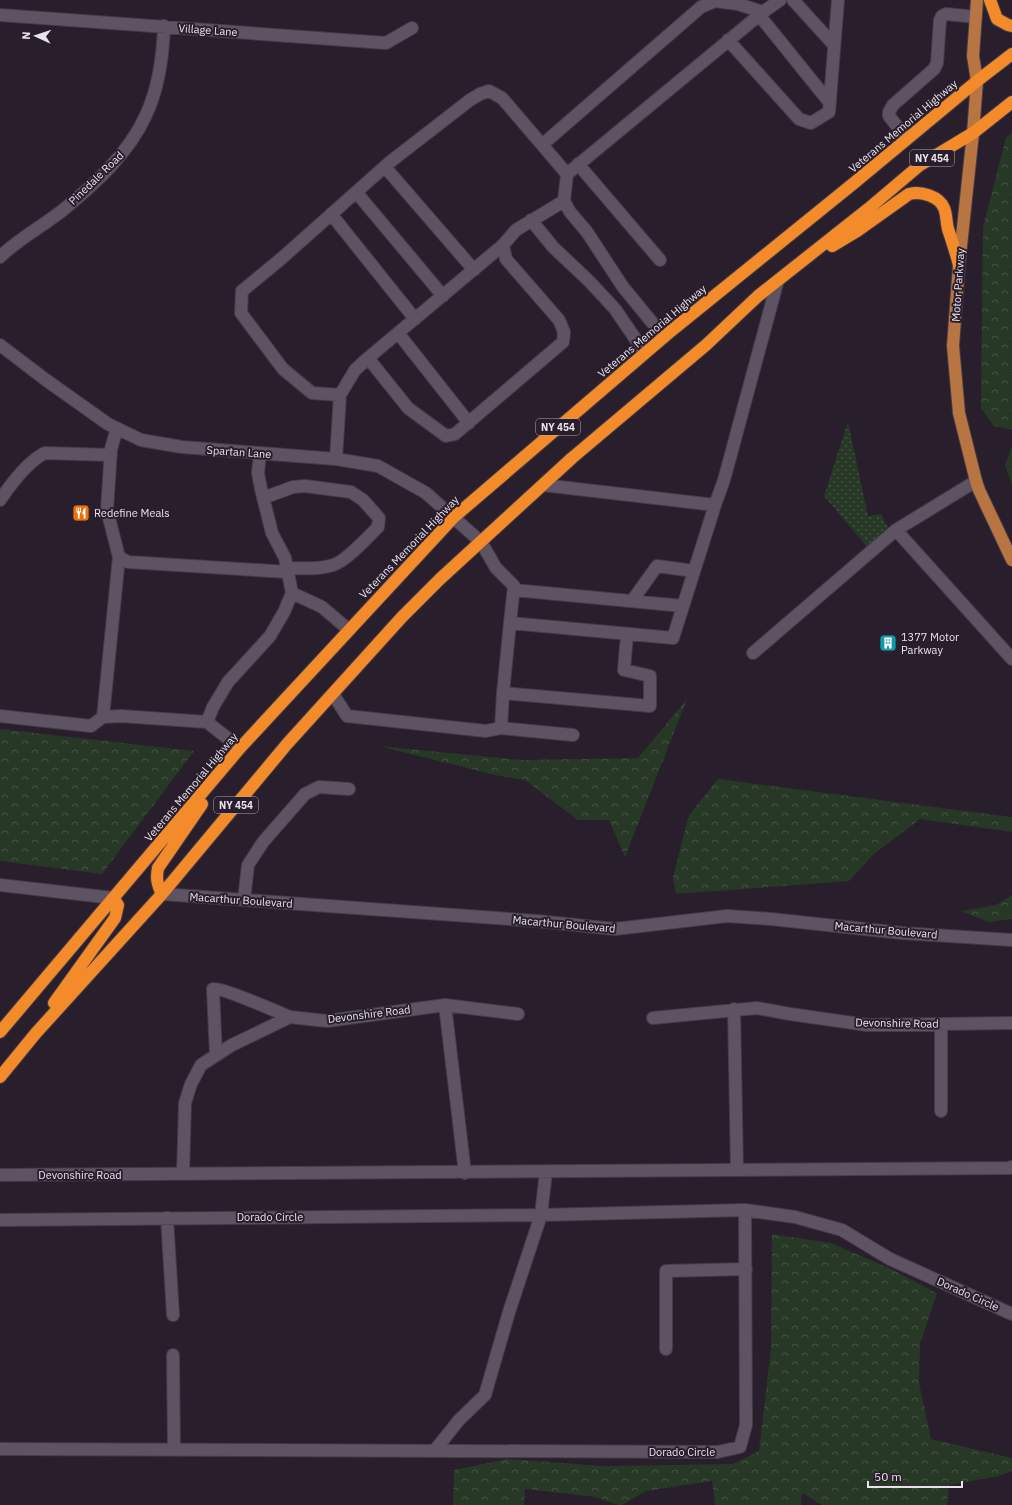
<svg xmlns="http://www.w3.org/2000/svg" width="1012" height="1505" font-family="'IBM Plex Sans',sans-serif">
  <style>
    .forest { fill: url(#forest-crowns) }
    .park { fill: url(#park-dots) }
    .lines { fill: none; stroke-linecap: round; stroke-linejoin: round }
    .minor-casing { stroke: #453c48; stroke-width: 14 }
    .major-casing { stroke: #453c48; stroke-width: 14 }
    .highway-casing { stroke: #453c48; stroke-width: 14 }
    .minor { stroke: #5e5363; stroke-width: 12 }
    .major { stroke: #b87541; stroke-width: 12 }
    .highway { stroke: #f48b2b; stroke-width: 12 }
    .labels { text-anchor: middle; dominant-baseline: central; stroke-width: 4; stroke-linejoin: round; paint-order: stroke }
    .shield { fill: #281e2c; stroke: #afa7b2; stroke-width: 1 }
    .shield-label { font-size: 10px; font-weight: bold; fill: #e9e2ec }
    .street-label { font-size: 11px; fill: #e9e2ec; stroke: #281e2c }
    .poi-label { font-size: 11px; fill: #e9e2ec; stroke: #281e2c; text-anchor: start }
  </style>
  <defs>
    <pattern id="forest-crowns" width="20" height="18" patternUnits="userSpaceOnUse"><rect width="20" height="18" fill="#273826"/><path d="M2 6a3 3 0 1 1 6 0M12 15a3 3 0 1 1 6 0" fill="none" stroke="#465446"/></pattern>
    <pattern id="park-dots" width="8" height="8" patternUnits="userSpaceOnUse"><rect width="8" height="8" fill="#273826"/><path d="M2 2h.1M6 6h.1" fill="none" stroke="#465446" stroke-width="1.8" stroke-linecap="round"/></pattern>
  </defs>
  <rect width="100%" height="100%" fill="#281e2c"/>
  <path class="forest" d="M1012,132V430L994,426L981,408L983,227L1006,138Z
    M1012,446V484L1005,465Z
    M687,699L625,857L609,820H578L525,780L495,775L379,746L521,760L638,758Z
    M0,729L194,751L102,874L0,861Z
    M718,779L1012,817V832L920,819L874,854L849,881L676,894L673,877L689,815Z
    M1012,895V919L989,922L961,911L996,905Z
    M772,1234L831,1243L889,1268L937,1293L920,1344L919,1383L931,1439L1012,1458V1471L999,1476L949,1485L947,1505H822L802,1493L801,1505H715L712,1481L646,1491L622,1505H618L595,1497L525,1489L524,1505H453L454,1470L507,1459L604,1466L733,1464L759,1451L771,1348Z"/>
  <path class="park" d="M848,422L868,516L881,514L889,530L868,548L824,496Z"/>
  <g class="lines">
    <g class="minor-casing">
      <path id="minor" d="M793,0L834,45
        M0,15L386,43L412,28
        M759,15L830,103
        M728,40L799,119L811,123L829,112L838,0
        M907,139L889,116V112L893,105L934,69L937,63L940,20L942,16L946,14L976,17
        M543,144L701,7L715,1L738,4L763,12
        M578,164L660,260
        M385,167L474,270
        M356,192L443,296
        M331,214L415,319
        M531,220L553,247L590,282L615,309L645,353
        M503,245L368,358L408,408L446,436L455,434L563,342L564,332L559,320L506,259L503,245L516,230L564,201
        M0,257C18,239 43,226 63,210C95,184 129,153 146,115C159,87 163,56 164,26
        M398,333L469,423
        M664,337L623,287L587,232L570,212L564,201L567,174L763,12L780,0
        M0,345L46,380L108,424L141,440L182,447L336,459L378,466L426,493L481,542L496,568L514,586L510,623L673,638L715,505L724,480L778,280
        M368,358L355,370L340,395L312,393L283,369L241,313L242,291L282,258L390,162L470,100L480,94L489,91L502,98L567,174
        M117,428L111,449L107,510L119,557L128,562L288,572
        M260,453L258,473L261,489L272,533L285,558L292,593L322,607L349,630
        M336,459L340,395
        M543,485L715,505
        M263,498L293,487L305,486L351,492L363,500L379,518L378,527C368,537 345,562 333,565C319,570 302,568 287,568
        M0,500C11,484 28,461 45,453L111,455
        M896,530L1012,659
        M514,590L683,606
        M632,601L657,566L694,571
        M753,653L896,530L976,481
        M503,693L510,623
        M333,694L347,716L486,731L501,728
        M0,716L91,726L103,717L121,716L207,722
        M103,717L119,557
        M573,735L501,728L503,693L650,706V676L624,670L627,634
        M240,748L207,722L213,707L228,682L270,636L284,612L292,593
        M0,885L113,898
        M162,894L537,921L615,929L727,916L771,919L902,933L1012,940
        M244,900L248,865L263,842L305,794L319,787L349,789
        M445,1005L465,1173
        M734,1009L737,1169
        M653,1018L757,1008L790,1014L867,1025L1012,1023
        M941,1024V1111
        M216,1055L213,989C221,987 278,1012 290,1017
        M183,1174L185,1103L191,1084L201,1065L232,1045L290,1017L327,1021L445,1005L518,1014
        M0,1175L1009,1168L1012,1167
        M167,1218L173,1315
        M0,1220L541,1215L745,1210L795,1217L842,1230L890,1259L1012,1314
        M666,1349V1271L746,1269
        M173,1355L174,1449
        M0,1449L718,1452L740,1447L746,1425L745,1210
        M435,1450L459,1420L485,1395L509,1312L541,1215L546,1172"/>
    </g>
    <g class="major-casing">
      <path id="major" d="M977,0L973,56L977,81L973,133L959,265L953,346L959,413L976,481L979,490L1012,560"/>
    </g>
    <g class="highway-casing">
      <path id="highway" d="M990,0L997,19L1008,25L1012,26
        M832,246L857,231L909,194C921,191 939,196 944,208C947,215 946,222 948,229C952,241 956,253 959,265
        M162,894C157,884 156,878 158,868L202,804
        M54,1003L115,918L118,905L113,898
        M0,1032L240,748L454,517L671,331L854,183L977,81L1012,54
        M0,1077L36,1033L162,894L287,744L402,617L440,579L572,458L706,345L758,296L868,209L920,165L973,133L1012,102"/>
    </g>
    <use href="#minor" class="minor"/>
    <use href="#major" class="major"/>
    <use href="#highway" class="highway"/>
  </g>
  <defs>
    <g id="restaurant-square" transform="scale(0.9)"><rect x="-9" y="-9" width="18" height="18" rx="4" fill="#e8710a" stroke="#281e2c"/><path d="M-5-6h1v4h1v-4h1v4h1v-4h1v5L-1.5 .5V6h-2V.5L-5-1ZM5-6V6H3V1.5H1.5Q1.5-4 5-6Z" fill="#fff"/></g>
    <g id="building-square" transform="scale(0.9)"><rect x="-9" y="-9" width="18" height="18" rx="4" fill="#0f9aa8" stroke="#281e2c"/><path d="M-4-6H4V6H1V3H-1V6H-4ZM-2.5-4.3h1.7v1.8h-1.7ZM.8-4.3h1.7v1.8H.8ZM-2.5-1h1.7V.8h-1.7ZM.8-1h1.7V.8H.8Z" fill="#fff"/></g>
  </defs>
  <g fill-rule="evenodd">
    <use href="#restaurant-square" x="81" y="513"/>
    <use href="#building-square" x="888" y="643"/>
  </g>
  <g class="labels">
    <g class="shield">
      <rect x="910" y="150" width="44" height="16" rx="3"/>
      <rect x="536" y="419" width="44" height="16" rx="3"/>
      <rect x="214" y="797" width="44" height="16" rx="3"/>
    </g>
    <g class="shield-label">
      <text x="932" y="158">NY 454</text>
      <text x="558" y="427">NY 454</text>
      <text x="236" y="805">NY 454</text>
    </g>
    <g class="street-label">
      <text transform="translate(208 30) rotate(4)">Village Lane</text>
      <text transform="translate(903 126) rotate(-40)">Veterans Memorial Highway</text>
      <text transform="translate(96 178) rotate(-44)">Pinedale Road</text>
      <text transform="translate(958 285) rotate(-86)">Motor Parkway</text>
      <text transform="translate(652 331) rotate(-40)">Veterans Memorial Highway</text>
      <text transform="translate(239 452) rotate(4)">Spartan Lane</text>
      <text transform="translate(409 547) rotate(-46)">Veterans Memorial Highway</text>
      <text transform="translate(191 787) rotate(-50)">Veterans Memorial Highway</text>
      <text transform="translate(241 900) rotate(4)">Macarthur Boulevard</text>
      <text transform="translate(564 924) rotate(5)">Macarthur Boulevard</text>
      <text transform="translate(886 930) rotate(5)">Macarthur Boulevard</text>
      <text transform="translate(369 1014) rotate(-7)">Devonshire Road</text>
      <text transform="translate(897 1023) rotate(1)">Devonshire Road</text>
      <text x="80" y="1175">Devonshire Road</text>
      <text x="270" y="1217">Dorado Circle</text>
      <text transform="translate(968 1294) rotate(24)">Dorado Circle</text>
      <text x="682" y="1452">Dorado Circle</text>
    </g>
    <g class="poi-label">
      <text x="94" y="513">Redefine Meals</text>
      <text x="901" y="637">1377 Motor<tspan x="901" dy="13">Parkway</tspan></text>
    </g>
  </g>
  <g transform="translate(36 36) rotate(273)" stroke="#281e2c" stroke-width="3" paint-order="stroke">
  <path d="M0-3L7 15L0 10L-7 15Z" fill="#e9e2ec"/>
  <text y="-6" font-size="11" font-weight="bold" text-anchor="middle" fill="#e9e2ec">N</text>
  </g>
  <path d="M868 1481v6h94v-6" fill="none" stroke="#e9e2ec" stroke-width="2"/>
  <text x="874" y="1481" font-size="12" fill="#e9e2ec" stroke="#281e2c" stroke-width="3" paint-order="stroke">50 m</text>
</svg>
